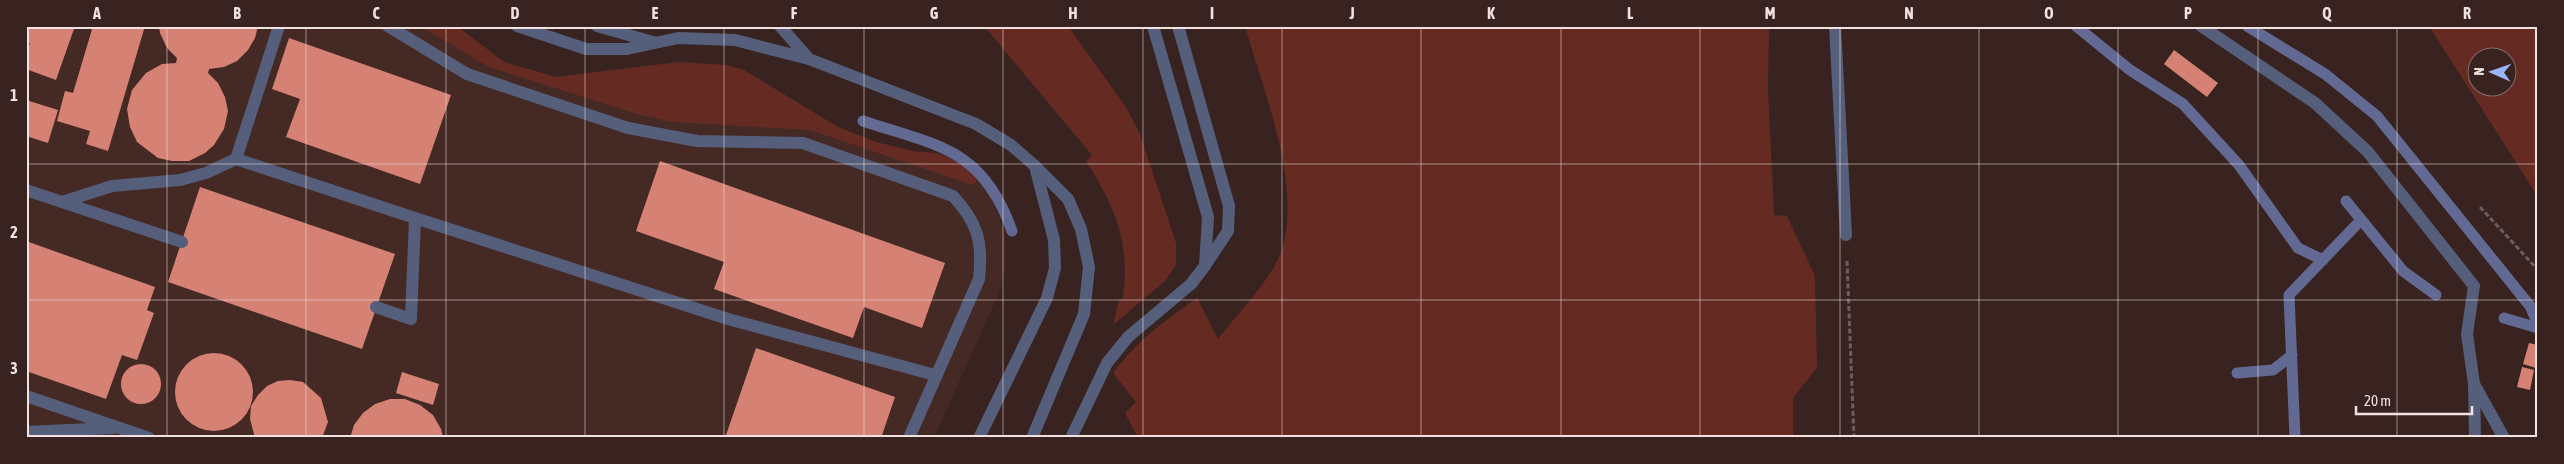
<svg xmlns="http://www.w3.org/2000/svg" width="2564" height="464" font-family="'Asap Condensed',sans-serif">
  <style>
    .built { fill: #452925 }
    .green { fill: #652b23; fill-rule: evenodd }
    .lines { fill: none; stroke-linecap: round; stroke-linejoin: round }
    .stream { stroke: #626992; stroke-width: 11 }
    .building { fill: #d58274 }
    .path { stroke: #705c5a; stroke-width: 3; stroke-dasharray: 5 2.5; stroke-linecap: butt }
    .service { stroke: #555f7b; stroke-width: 12 }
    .minor { stroke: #555f7b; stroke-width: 12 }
    .grid { fill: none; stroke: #f1e2e0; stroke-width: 1; stroke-opacity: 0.55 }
    .neatline { fill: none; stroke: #f1e2e0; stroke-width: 2 }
    .grid-label { font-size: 16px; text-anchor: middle; font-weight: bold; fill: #f1e2e0 }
  </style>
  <rect width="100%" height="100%" fill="#382320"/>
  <path class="built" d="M26,26H457L504,62L556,77L679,62L726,65L744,70L838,127L876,142L913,151L934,153L946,156L963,166L978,178L989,194L999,217L1006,242L1005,268L999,293L934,438H26Z"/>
  <path class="green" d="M420,26H457L504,62L556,77L679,62L726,65L744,70L838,127L876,142L913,151L934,153L946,156L963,166L978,178L973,185L810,130L672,122L637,114L489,67Z
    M984,26H1068L1126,107L1140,134L1176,243V265L1165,281L1113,325L1119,300L1123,299C1130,242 1116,208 1086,161L1092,155Z
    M1245,26H1769L1768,89L1774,215L1787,216L1815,276L1817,368L1793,398V438H1138L1125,413L1136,402L1113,373C1138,340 1164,321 1197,298L1218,339C1236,316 1259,292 1274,267C1311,204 1263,91 1245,26Z
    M2429,26H2538V197ZM2476,58H2506V88H2476Z"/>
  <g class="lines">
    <path class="stream" d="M2076,26L2130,70L2183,104L2239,165L2298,248L2323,260
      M2247,26L2325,74L2377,116L2530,306L2538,324
      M863,121C938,146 983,148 1012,231
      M2346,201L2403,271L2436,295
      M2504,318L2538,328
      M2237,373L2273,370L2292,355
      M2295,438L2289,295L2360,221"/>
  </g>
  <path class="building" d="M29,26H75L56,80L26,69V53L30,43L26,42V35Z
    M93,26H145L108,151L86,144L90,131L57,121L65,91L73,93Z
    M159,26H258L255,38L248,50L237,61L224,67L209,69L208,73L218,83L225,97L228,111L224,129L214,145L205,153L189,161H172L158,158L137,142L130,127L127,109L132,90L146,73L162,64L176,63L177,58L167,48L160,33Z
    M289,38L451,95L420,184L286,137L300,99L272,89Z
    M2174,50L2218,83L2207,97L2164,64Z
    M26,100L58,110L48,143L26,136Z
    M660,161L945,263L922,328L864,307L853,338L714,289L724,262L636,231Z
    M200,187L395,254L362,349L168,282Z
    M26,241L155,287L147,310L154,313L137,360L122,355L106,399L26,371Z
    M2529,343L2538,345L2536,368L2523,364Z
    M756,348L895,397L881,438H725Z
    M175 392a39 39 0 1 1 78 0a39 39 0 1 1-78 0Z
    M121 384a20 20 0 1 1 40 0a20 20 0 1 1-40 0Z
    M2522,367L2534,370L2530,390L2517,387Z
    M402,372L439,384L433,405L396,393Z
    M290,380L303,382L321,398L328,422L322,438H255L250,419L251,406L258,395L267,386L278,381Z
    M390,399H405L420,405L433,415L441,429L443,438H350L354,425L363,413L375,404Z"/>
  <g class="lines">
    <path class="path" d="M2480,207L2538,270
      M1847,261L1854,438"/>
    <path class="service" d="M388,26L467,74L628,128L697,141L803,143L953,196C978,223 983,242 979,279L909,438
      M517,26L586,49H627L678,38L735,40L809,59
      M597,26L653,42
      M1153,26L1208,217L1205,266
      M1835,26L1846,235
      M236,159L279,26
      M26,190L182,242
      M62,202L112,186L180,180L206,173L236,159L415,218L411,319L376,307
      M415,218L728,319L935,375
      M2474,384L2475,438
      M26,396L149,438
      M26,432L113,428
      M979,438L1047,298L1055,268L1054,240L1035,166
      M1071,438L1107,363L1128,337L1191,284L1204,267L1228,231L1229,206L1178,26"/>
    <path class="minor" d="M780,26L809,59L976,124L1011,145L1035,166L1068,199L1081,229L1089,267L1084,314L1032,438
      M2201,26L2315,103L2368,152L2474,286L2467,334L2474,384L2504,438"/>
  </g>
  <path class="grid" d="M167,26V438M306,26V438M446,26V438M585,26V438M724,26V438M864,26V438M1003,26V438M1143,26V438M1282,26V438M1421,26V438M1561,26V438M1700,26V438M1840,26V438M1979,26V438M2118,26V438M2258,26V438M2397,26V438M26,164H2538M26,300H2538"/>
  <rect width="2564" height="464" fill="none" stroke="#382320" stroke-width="55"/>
  <g transform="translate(2492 72) rotate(272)"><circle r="24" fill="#382320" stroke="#826f6d"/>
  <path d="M0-4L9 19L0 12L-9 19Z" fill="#9bb5fd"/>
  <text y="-8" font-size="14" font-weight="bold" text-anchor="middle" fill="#f1e2e0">N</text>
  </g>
  <path d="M2356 406v8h116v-8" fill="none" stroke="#f1e2e0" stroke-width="2.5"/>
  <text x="2364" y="406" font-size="15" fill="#f1e2e0" stroke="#382320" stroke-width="4" paint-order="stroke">20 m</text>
  <rect x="28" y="28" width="2508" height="408" class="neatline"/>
  <g class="grid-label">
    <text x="97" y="19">A</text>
    <text x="237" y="19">B</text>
    <text x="376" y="19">C</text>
    <text x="515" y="19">D</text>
    <text x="655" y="19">E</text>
    <text x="794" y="19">F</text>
    <text x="934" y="19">G</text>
    <text x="1073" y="19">H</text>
    <text x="1212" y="19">I</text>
    <text x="1352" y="19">J</text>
    <text x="1491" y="19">K</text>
    <text x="1630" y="19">L</text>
    <text x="1770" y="19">M</text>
    <text x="1909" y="19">N</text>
    <text x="2049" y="19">O</text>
    <text x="2188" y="19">P</text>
    <text x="2327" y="19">Q</text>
    <text x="2467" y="19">R</text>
    <text x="14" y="101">1</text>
    <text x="14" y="238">2</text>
    <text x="14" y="374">3</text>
  </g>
</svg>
